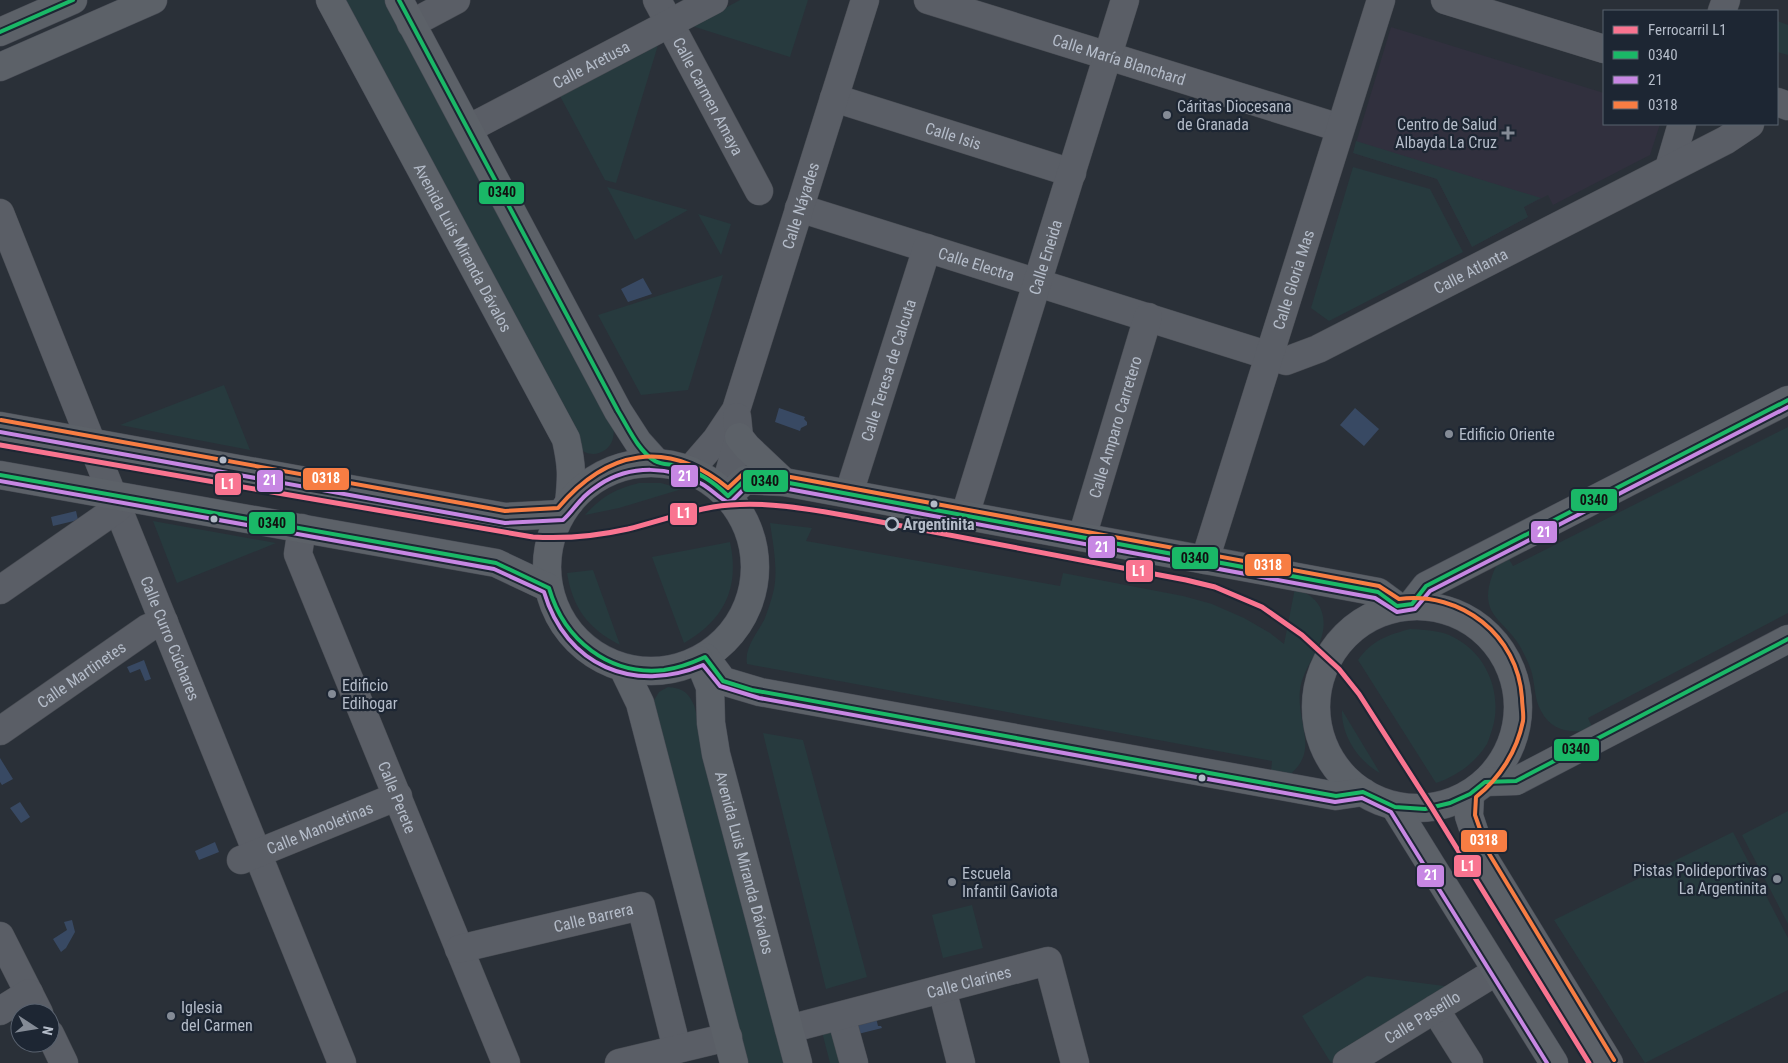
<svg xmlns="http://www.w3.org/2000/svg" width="1788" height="1063" font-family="'Roboto Condensed',sans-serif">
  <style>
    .medical { fill: #31303e }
    .green { fill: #273a3e }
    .water { fill: #384963 }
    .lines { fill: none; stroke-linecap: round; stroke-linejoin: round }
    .minor-casing { stroke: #484c53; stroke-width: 29 }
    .major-casing { stroke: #484c55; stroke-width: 29 }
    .minor { stroke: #5a5e66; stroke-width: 28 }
    .major { stroke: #5c6168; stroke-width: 28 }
    .bus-1-casing { stroke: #1d2633; stroke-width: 8 }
    .bus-2-casing { stroke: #1d2633; stroke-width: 8 }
    .bus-3-casing { stroke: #1d2633; stroke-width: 8 }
    .bus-1 { stroke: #1ab867; stroke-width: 4 }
    .bus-2 { stroke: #c787e3; stroke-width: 4 }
    .bus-3 { stroke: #f77d43; stroke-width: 4 }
    .rail-1-casing { stroke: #1d2633; stroke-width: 9 }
    .rail-1 { stroke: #f97490; stroke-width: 5 }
    .poi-dot { fill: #848b96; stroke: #1d2633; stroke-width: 2 }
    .bus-dot { fill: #b4bcc9; stroke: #1d2633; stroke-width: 2 }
    .stop-dot { fill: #1d2633; stroke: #b4bcc9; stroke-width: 2.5 }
    .labels { text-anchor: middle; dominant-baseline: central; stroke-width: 4.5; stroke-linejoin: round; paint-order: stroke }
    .street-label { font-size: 16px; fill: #b4bcc9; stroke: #1d2633 }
    .poi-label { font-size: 16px; fill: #b4bcc9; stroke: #1d2633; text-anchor: start }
    .stop-label { font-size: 16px; font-weight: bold; fill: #b4bcc9; stroke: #1d2633; text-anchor: start }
    .line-badge { stroke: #1d2633; stroke-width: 2 }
    .badge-label { font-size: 14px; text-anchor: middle; font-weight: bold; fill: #fff }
    .pale-badge-label { font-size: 14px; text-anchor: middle; font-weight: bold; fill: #111 }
  </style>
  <rect width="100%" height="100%" fill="#2a3038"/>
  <path class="medical" d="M1391,27L1604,93V124H1660L1650,155L1553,205L1548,195L1524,207L1528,217L1472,247L1437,179L1353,153Z"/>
  <path class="green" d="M338,0H388L613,421C615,435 614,448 599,453C594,455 587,454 583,451C580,450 578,445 575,443Z
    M740,0H808L790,57L692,26Z
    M1777,21L1788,25V55L1777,52Z
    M658,45L616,183L605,180L560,96Z
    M1356,141L1541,198L1524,207L1528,217L1472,247L1437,179L1353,153Z
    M1353,167L1430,189L1463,252L1329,321L1311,308Z
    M607,187L614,189L688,210L635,240Z
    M698,214L731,224L721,255Z
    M723,275L688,390L641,395L598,315Z
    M224,385L250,450L120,425Z
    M1788,427V613L1588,718L1593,729C1572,734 1552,732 1541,711C1534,699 1535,682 1531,670C1529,664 1526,658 1523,652C1508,620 1477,618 1492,576C1495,567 1499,561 1507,556L1513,566Z
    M639,483H661L682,489L619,508L585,515C603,496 613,490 639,483Z
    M153,521L276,543L177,583Z
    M770,523L812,528L806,541L1060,586L1063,573L1183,596L1212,604L1244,618L1270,633L1284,644L1295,588C1309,594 1321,601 1323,617C1328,643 1303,665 1300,690C1296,723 1321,751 1288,776L1271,772L1272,761L747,664C744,647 758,633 765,618C768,610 772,598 774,589C778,568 773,544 770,523Z
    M730,542C740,588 724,620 684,643L652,557Z
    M593,570L620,645C588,628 573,609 567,573Z
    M1410,629C1426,630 1441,630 1455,638C1488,655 1503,696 1492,730C1490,735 1489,740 1487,744C1475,763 1457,776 1436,783L1358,660C1372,640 1388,635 1410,629Z
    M668,687C682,688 688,692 694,705L788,1063H744L653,702L659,692Z
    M1342,710L1380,773C1358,761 1341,735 1342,710Z
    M763,733L803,740L867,977L826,989Z
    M1788,811V924L1742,835Z
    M1733,832L1788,938V990L1645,1063L1554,920Z
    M972,905L983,948L943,958L932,915Z
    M1367,976L1452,987L1331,1063L1302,1016Z
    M834,1024L844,1063H830L821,1028Z"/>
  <path class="water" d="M643,278L652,294L628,302L621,289Z
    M779,408L805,417L804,419L807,422V425L801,428L800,431L775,422Z
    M1355,408L1379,429L1364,446L1340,425Z
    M76,511L78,520L53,526L51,517Z
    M144,660L151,679L145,681L140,669L130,673L127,667Z
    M0,758L13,779L2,785L0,782Z
    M20,802L30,817L21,823L10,808Z
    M215,842L219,852L199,860L195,851Z
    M72,920L75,932L66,948L61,952L53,939L67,930L64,922Z
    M876,1018L878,1026H881L882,1028L858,1034L856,1023Z"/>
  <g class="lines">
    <g class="minor-casing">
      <g id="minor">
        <path id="s1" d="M657,0L759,191"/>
        <path id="s2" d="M928,0L1340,128"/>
        <path d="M1445,0L1604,49"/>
        <path d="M1722,11L1726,0"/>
        <path d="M411,24L456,0"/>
        <path id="s3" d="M834,98L1072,173"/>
        <path d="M1777,102L1788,106"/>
        <path id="s4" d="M468,129L714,0"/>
        <path d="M1669,168L1682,124"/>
        <path id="s5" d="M799,208L1286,361L1318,349L1726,140L1750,124"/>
        <path id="s6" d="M0,213L112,494L342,1063"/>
        <path id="s7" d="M690,470L716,440L736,410L865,0"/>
        <path d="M724,492L739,437L737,417"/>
        <path id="s8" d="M849,493L927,248"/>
        <path id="s9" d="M965,515L1125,0"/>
        <path id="s10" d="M302,528L298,554L506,1063"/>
        <path id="s11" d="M1082,537L1148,317"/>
        <path id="s12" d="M1205,560L1381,0"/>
        <path d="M0,590L118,508"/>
        <path id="s13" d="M0,731L148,628L164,622"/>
        <path id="s14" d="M241,860L398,796"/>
        <path d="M0,936L39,1013"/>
        <path id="s15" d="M459,949L641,906L677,1049"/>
        <path d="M942,989L961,1063"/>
        <path d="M1435,1009L1469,1063"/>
        <path d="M0,1011L29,993"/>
        <path d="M841,1016L854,1063"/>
        <path id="s16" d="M789,1029L1048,961L1075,1063"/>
        <path d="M50,1034L64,1063"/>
        <path d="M619,1063L728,1037"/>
        <path id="s17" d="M1347,1063L1497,971"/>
      </g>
    </g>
    <g class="major-casing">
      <g id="major">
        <path id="s18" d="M330,0L566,439C572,466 572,476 569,503"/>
        <path d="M399,0L618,411L638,442L656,462"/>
        <path d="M0,32L73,0"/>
        <path d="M0,67L153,0"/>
        <path d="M0,426L505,517L561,514"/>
        <path d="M739,437L747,447L784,482"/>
        <circle cx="651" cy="567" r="104"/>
        <path d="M0,475L496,563L549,588"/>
        <path d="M728,496L745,480L784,482L1378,592L1397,606"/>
        <path d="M1412,604L1426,586L1788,400"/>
        <circle cx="1417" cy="707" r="101"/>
        <path d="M705,657L723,681L760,692L1336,796L1363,792"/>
        <path id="s19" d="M699,660L710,687L711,723L716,754L798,1063"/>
        <path d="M623,668L640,703L734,1063"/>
        <path d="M1485,782L1516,781L1788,639"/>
        <path d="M1470,794L1469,816L1482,855L1609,1063"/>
        <path d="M1395,807L1554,1063"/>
      </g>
    </g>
    <use href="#minor" class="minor"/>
    <use href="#major" class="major"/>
    <g class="bus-1-casing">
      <path id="bus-1" d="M399,0L618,411C628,427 638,451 655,461C662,465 671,464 678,466C697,471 714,482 728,496L745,480L784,482L1378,592L1397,606L1412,604L1426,586L1788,400
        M0,32L73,0
        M0,475L496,563L549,588C564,640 609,676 664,670C679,668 692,663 705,657L723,681L752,690L1336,796L1363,792L1395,807L1425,809L1450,803L1470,794L1485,782L1516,781L1788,639"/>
    </g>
    <g class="bus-2-casing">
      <path id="bus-2" d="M0,432L505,523L563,520C570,514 575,506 581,500C586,494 593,489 599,485C631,464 670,466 702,484C711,489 718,497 727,502L732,501L747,486L783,488L1375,598L1397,612L1415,609L1430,591L1788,407
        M0,481L494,569L544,592C566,666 634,694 703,665L720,686L759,698L1335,802L1362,798L1391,812L1547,1063"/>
    </g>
    <g class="bus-3-casing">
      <path id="bus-3" d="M1,420L505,511L558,508C607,450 667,438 728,488L743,474L785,476L1379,586L1399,599C1461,591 1518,635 1522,698C1522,706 1524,714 1523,721C1517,751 1500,778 1476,797L1475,815L1488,852L1614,1060"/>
    </g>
    <use href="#bus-1" class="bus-1"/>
    <use href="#bus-2" class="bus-2"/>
    <use href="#bus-3" class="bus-3"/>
    <g class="rail-1-casing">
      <path id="rail-1" d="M0,445L533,537C565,539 597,536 628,529C656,522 684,512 713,507C762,499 816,510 865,519L1186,580L1215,587L1262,607L1302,635L1339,669L1359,694L1432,808L1589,1063"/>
    </g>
    <use href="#rail-1" class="rail-1"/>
  </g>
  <g class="poi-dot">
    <circle cx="1167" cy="115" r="5"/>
    <path d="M1505.5 125.5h5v5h5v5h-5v5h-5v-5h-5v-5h5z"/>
    <circle cx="1449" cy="434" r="5"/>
    <circle cx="332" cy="694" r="5"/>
    <circle cx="1777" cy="879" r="5"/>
    <circle cx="952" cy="882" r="5"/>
    <circle cx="171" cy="1016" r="5"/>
  </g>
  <g class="bus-dot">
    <circle cx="223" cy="460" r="4.5"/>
    <circle cx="934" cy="504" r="4.5"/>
    <circle cx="214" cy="519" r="4.5"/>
    <circle cx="1202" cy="778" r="4.5"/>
  </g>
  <circle class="stop-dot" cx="892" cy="524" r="6"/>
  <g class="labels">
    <g class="street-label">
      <text stroke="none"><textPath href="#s2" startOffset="200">Calle María Blanchard</textPath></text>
      <text stroke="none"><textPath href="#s4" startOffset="139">Calle Aretusa</textPath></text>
      <text stroke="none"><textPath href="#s1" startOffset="109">Calle Carmen Amaya</textPath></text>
      <text stroke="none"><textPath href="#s3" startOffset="125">Calle Isis</textPath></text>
      <text stroke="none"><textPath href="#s7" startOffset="290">Calle Náyades</textPath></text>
      <text stroke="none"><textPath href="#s18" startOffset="281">Avenida Luis Miranda Dávalos</textPath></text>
      <text stroke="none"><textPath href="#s9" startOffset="270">Calle Eneida</textPath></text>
      <text stroke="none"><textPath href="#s5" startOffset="186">Calle Electra</textPath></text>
      <text stroke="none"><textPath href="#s5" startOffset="716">Calle Atlanta</textPath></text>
      <text stroke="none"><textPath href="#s12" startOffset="294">Calle Gloria Mas</textPath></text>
      <text stroke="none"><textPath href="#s8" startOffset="129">Calle Teresa de Calcuta</textPath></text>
      <text stroke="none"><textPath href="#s11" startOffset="115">Calle Amparo Carretero</textPath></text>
      <text stroke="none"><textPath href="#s6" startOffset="458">Calle Curro Cúchares</textPath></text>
      <text stroke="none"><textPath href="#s13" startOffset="99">Calle Martinetes</textPath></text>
      <text stroke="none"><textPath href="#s10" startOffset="289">Calle Perete</textPath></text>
      <text stroke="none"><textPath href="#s14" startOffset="85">Calle Manoletinas</textPath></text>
      <text stroke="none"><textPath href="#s19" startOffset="209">Avenida Luis Miranda Dávalos</textPath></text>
      <text stroke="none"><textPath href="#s15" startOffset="138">Calle Barrera</textPath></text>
      <text stroke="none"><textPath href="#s16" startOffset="186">Calle Clarines</textPath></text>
      <text stroke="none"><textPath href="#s17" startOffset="88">Calle Paseíllo</textPath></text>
    </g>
    <g class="poi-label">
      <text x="1177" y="106">Cáritas Diocesana<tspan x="1177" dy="18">de Granada</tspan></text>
      <text x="1497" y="124" text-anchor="end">Centro de Salud<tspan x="1497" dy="18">Albayda La Cruz</tspan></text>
      <text x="1459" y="434">Edificio Oriente</text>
      <text x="342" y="685">Edificio<tspan x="342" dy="18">Edihogar</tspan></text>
      <text x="1767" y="870" text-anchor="end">Pistas Polideportivas<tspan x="1767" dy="18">La Argentinita</tspan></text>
      <text x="962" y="873">Escuela<tspan x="962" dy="18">Infantil Gaviota</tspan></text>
      <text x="181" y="1007">Iglesia<tspan x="181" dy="18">del Carmen</tspan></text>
    </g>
    <g class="stop-label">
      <text x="903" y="524">Argentinita</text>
    </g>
  </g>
  <g class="line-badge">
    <rect x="478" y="181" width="47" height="24" rx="5" fill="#1ab867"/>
    <rect x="670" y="464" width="29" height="24" rx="5" fill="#c787e3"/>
    <rect x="302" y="467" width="48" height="24" rx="5" fill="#f77d43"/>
    <rect x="256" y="469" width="28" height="24" rx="5" fill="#c787e3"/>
    <rect x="742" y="469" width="47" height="24" rx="5" fill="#1ab867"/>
    <rect x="214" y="472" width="28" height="24" rx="5" fill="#f97490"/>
    <rect x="1570" y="488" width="48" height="24" rx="5" fill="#1ab867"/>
    <rect x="669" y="502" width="29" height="24" rx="5" fill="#f97490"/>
    <rect x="248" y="511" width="48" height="24" rx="5" fill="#1ab867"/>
    <rect x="1530" y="520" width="28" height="24" rx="5" fill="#c787e3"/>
    <rect x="1087" y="535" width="29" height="24" rx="5" fill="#c787e3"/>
    <rect x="1171" y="546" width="48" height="24" rx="5" fill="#1ab867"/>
    <rect x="1244" y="553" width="48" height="24" rx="5" fill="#f77d43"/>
    <rect x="1125" y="559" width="29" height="24" rx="5" fill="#f97490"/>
    <rect x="1553" y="738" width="47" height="24" rx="5" fill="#1ab867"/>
    <rect x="1460" y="829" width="48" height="24" rx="5" fill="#f77d43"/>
    <rect x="1453" y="854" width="29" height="24" rx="5" fill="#f97490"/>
    <rect x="1416" y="864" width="29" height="24" rx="5" fill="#c787e3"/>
  </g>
  <g class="badge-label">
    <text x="685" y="481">21</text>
    <text x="326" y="483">0318</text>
    <text x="270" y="485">21</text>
    <text x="228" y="489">L1</text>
    <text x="684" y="518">L1</text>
    <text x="1544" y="537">21</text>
    <text x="1102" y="552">21</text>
    <text x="1268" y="570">0318</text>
    <text x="1139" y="576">L1</text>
    <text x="1484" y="845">0318</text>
    <text x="1468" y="871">L1</text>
    <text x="1431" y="880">21</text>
  </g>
  <g class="pale-badge-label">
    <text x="502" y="197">0340</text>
    <text x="765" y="486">0340</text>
    <text x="1594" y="505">0340</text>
    <text x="272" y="528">0340</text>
    <text x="1195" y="563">0340</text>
    <text x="1576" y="754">0340</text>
  </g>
  <rect x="1603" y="10" width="175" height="115" fill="#1d2633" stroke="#59626f"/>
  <rect x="1613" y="26" width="25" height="8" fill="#f97490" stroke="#59626f"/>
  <text x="1648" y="35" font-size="15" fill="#b4bcc9">Ferrocarril L1</text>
  <rect x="1613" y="51" width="25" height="8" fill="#1ab867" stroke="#59626f"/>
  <text x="1648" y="60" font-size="15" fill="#b4bcc9">0340</text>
  <rect x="1613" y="76" width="25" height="8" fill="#c787e3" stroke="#59626f"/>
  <text x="1648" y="85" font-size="15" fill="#b4bcc9">21</text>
  <rect x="1613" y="101" width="25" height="8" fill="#f77d43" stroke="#59626f"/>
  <text x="1648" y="110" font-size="15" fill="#b4bcc9">0318</text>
  <g transform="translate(35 1028) rotate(102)"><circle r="24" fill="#1d2633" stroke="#59626f"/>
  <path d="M0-4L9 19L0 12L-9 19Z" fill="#848b96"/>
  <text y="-8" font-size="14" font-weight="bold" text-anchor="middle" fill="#b4bcc9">N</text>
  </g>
</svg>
